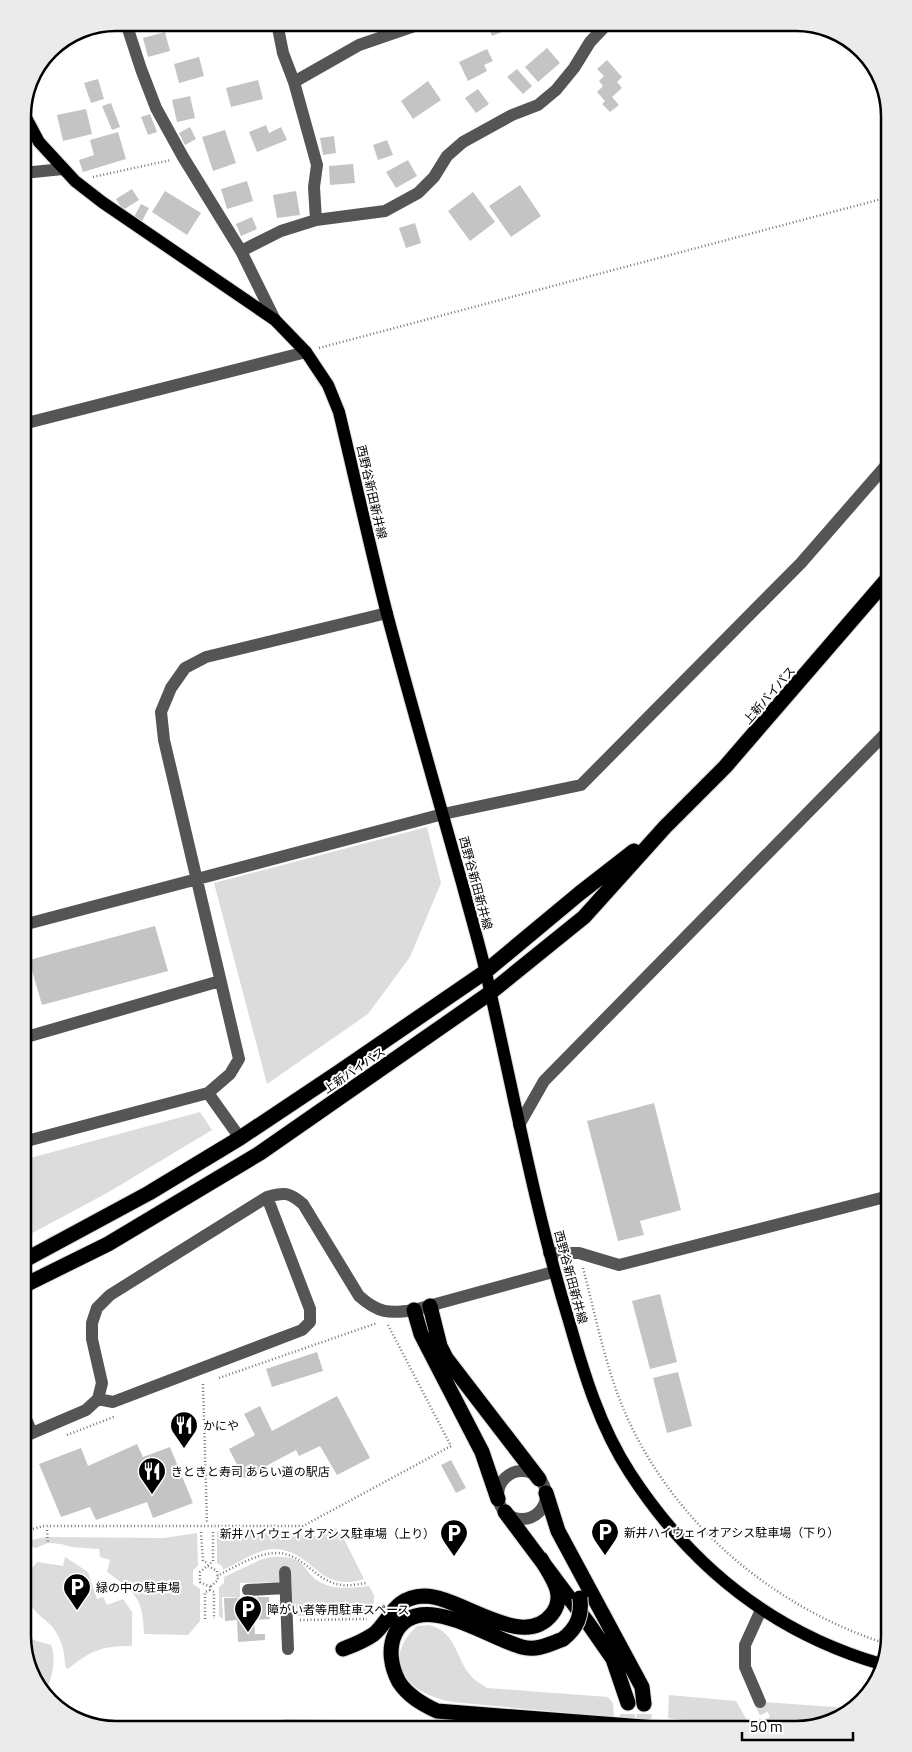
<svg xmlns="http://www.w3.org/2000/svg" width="912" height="1752" font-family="'Titillium Web','Noto Sans JP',sans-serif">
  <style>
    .green { fill: #dcdcdc }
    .building { fill: #c4c4c4 }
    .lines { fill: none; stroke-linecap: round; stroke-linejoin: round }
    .minor-tunnel { stroke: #d9d9d9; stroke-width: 12; stroke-dasharray: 12 6; stroke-linecap: butt }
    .highway-tunnel { stroke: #d9d9d9; stroke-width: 15; stroke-dasharray: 15 8; stroke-linecap: butt }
    .major-casing { stroke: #dbdbdb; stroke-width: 14 }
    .highway-casing { stroke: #dbdbdb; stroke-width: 17 }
    .path { stroke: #777; stroke-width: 2.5; stroke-dasharray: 1 2.5; stroke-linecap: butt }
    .minor { stroke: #555; stroke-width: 12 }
    .major { stroke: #000; stroke-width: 12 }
    .highway { stroke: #000; stroke-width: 15 }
    .highway-bridge-casing { stroke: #dbdbdb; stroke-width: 17; stroke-linecap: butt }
    .highway-bridge { stroke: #000; stroke-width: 15 }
    .labels { text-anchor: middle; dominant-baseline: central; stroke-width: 4; stroke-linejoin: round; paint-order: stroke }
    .street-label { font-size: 12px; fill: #000; stroke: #fff }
    .poi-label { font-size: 12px; fill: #000; stroke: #fff; text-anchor: start }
    .rim { fill: none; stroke: #000; stroke-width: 2.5 }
  </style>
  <rect width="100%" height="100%" fill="#fff"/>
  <path class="green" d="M427,827L441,883L410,957L368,1014L267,1084L214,883Z
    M200,1112L212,1130L107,1193L23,1238V1160Z
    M336,1528L344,1539L364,1579C317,1594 314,1549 273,1549C256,1550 238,1563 223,1570L222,1566L217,1563V1531L317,1536Z
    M197,1533L198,1566L193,1570V1584L200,1589V1621L188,1635L144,1634C143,1598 136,1593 107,1572L110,1560L100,1557L99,1549L72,1547L61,1544L48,1543L36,1548L23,1545V1542L46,1537L164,1538Z
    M65,1557L88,1572L97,1599L103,1597L107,1605L123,1599L132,1612V1646C101,1646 92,1650 68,1669L65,1666C65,1653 62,1641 54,1629C50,1623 43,1619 37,1613C21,1596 21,1579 37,1562L63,1566Z
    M271,1557C280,1557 290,1556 298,1561C305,1566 309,1574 315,1579C331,1591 350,1588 369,1586L374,1595L373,1614L293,1616L291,1569H279V1582L240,1583V1597H222L223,1619L219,1616V1587L224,1583V1577L260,1560Z
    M23,1609L28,1616L23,1630L32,1633L30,1639L51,1645C56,1657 53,1674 48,1686L29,1669L23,1636Z
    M429,1625C457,1632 455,1658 471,1676C475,1681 482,1684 487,1688L608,1697L613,1703L614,1717L452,1702C409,1694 378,1663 417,1626Z
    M669,1695L736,1701L748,1722L747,1728L668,1718Z
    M763,1702L850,1708L832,1722L796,1729H776Z
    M285,1719L442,1722L552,1729H199L260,1727Z"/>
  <path class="building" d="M487,23H516L517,26L492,36Z
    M165,32L170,51L148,57L143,38Z
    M547,48L560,63L538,82L525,67Z
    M487,49L493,61L484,65L487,71L468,81L459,62Z
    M199,57L204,76L179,83L174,64Z
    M607,60L622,77L617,82L622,88L612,97L619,105L610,112L602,104L605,101L597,92L603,86L599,81L604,76L597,69Z
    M517,69L532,86L523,94L507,77Z
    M98,79L104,99L91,103L84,83Z
    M258,80L263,99L231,107L226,88Z
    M428,81L441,100L413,119L401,101Z
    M478,89L489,104L476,113L465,98Z
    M190,96L195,118L177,122L172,100Z
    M111,103L120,127L112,130L102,106Z
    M86,109L92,134L63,141L57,115Z
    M150,114L157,132L148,135L141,117Z
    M266,125L269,133L281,127L287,140L257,152L249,132Z
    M190,127L196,139L185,145L179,133Z
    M225,130L236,163L213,171L202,137Z
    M118,132L126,159L83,172L79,160L94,155L90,140Z
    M334,136L336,153L323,155L320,138Z
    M387,140L393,155L378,160L373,145Z
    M408,160L417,176L396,188L386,172Z
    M353,164L355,183L330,185L329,166Z
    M247,181L253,201L227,209L221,189Z
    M520,185L541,216L511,237L489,206Z
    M132,189L139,200L123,210L116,199Z
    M165,191L201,213L187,235L152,212Z
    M296,191L300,215L277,218L273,195Z
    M473,192L495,222L470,241L448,211Z
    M141,204L149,208L142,221L134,217Z
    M252,217L257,229L241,236L236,224Z
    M415,223L421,243L406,248L399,228Z
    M155,926L168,971L42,1005L29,960Z
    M654,1103L681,1210L640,1221L644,1235L618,1241L587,1121Z
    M660,1294L677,1362L650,1369L632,1301Z
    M317,1352L323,1371L272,1387L266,1369Z
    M678,1372L692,1426L667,1433L653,1378Z
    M337,1396L370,1458L337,1475L320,1446L299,1456L296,1450L244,1478L229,1449L255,1435L244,1414L260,1406L272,1431Z
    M137,1444L143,1457L170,1447L193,1503L153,1518L147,1502L96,1520L90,1507L61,1517L39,1464L81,1448L88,1466Z
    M451,1460L466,1488L456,1493L441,1465Z
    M269,1597L270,1619L254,1620L255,1634H265V1640L238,1642L237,1620L225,1621L224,1598Z"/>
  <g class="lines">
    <path class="minor-tunnel" d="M760,1702L773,1729"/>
    <path class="highway-tunnel" d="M627,1729L628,1703
      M644,1729V1704"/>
    <g class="major-casing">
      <path id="major" d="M23,112L39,142L75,181L102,202L275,320L306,352L328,385L339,412C355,479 370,547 387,614C411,704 437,794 462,883C470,913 479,943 486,973C513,1089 534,1207 569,1321C584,1374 600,1427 630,1473C691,1567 774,1633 881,1664"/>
    </g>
    <g class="highway-casing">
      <path id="highway" d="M23,1261L149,1193L240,1138L339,1072L485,972L580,893L634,851
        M23,1286L108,1244L260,1153L490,993L584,917L665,827L725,767L889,577
        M430,1306L440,1346L446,1358L539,1479
        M414,1310L421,1334L482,1452L498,1499
        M546,1493L558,1531L642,1687L644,1704
        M505,1512L588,1623L613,1659L628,1703
        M563,1639C550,1644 537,1651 522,1647C490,1639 418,1587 395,1634C388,1649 391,1667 399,1682C408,1696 422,1704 437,1711L669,1729
        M343,1649C354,1645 364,1641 374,1634C391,1619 394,1597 424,1596C461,1596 523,1652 552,1614C567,1595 551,1577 541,1559"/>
    </g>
    <path class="path" d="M93,177L171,160
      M319,348L889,197
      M583,1268C595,1313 604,1360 621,1403C668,1519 769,1606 887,1644
      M219,1378L377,1323
      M203,1384L207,1524
      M67,1435L116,1416
      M47,1530L48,1544
      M23,1532L43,1526H303L451,1446L388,1325
      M201,1532L203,1561L208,1563
      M213,1532V1561L200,1572V1582L210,1587V1590L214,1592V1619
      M208,1566L217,1571L218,1580L210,1587
      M217,1576C235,1567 255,1554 275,1553C304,1552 315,1583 343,1585C351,1586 359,1584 366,1583
      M205,1619V1592L210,1590
      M300,1620L367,1619"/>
    <path class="minor" d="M126,23L141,69L156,108L183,157L241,251L275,320
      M277,23L283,53L294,82L317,165L314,187L316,220
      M294,82L359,45L423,23
      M23,173L63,169
      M241,251L281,231L316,220L385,211L418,193L434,177L447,156L463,142L512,115L538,105L556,90L574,68L590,42L608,23
      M23,424L306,352
      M23,925L443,814L581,785L801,563L889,462
      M23,1038L220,981
      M208,1093L240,1138
      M519,1125L544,1081L889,730
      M23,1142L208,1093L230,1074L239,1059L164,740L161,712L171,688L185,668L206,657L387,613
      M549,1253H579L619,1265L889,1196
      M98,1399L113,1402L302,1330L310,1322V1309L267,1197
      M23,1412L32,1433
      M23,1437L86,1410L98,1399L102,1383L92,1339V1323L97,1308L110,1295L267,1197C284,1192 289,1192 303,1204L359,1296C378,1313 389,1314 414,1310L553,1272
      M498 1495a24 24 0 1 1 48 0a24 24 0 1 1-48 0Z
      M285,1572L288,1649
      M248,1590L285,1588
      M760,1702L745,1667V1645L761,1610"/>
    <use href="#major" class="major"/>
    <use href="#highway" class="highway"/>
    <g class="highway-bridge-casing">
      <path id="highway-bridge" d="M563,1639C577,1628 582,1616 580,1598"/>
    </g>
    <use href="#highway-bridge" class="highway-bridge"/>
  </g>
  <defs>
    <g id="restaurant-pin" transform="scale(1.4375)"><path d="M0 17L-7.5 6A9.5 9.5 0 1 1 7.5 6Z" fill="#000" stroke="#fff"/><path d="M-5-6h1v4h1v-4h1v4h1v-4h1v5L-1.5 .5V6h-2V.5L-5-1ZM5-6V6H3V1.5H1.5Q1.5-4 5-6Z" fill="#fff"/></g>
    <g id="parking-pin" transform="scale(1.4375)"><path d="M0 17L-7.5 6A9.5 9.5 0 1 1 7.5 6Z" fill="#000" stroke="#fff"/><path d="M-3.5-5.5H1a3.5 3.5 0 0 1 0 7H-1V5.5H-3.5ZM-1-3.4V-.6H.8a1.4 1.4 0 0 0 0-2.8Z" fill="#fff"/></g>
  </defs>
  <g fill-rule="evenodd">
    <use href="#restaurant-pin" x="184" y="1425"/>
    <use href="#restaurant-pin" x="152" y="1471"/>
    <use href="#parking-pin" x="605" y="1532"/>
    <use href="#parking-pin" x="454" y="1533"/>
    <use href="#parking-pin" x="77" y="1587"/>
    <use href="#parking-pin" x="248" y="1609"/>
  </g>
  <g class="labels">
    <g class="street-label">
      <text transform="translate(372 492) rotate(77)">西野谷新田新井線</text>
      <text transform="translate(769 695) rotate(-49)">上新バイパス</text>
      <text transform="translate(476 883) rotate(75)">西野谷新田新井線</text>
      <text transform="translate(354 1070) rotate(-34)">上新バイパス</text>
      <text transform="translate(571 1277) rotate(75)">西野谷新田新井線</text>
    </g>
    <g class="poi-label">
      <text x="203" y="1425">かにや</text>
      <text x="171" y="1471">きときと寿司 あらい道の駅店</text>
      <text x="624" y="1532">新井ハイウェイオアシス駐車場（下り）</text>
      <text x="435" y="1533" text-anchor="end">新井ハイウェイオアシス駐車場（上り）</text>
      <text x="96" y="1587">緑の中の駐車場</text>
      <text x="267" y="1609">障がい者等用駐車スペース</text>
    </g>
  </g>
  <path d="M0 0H912V1752H0ZM116 31H796A85 85 0 0 1 881 116V1636A85 85 0 0 1 796 1721H116A85 85 0 0 1 31 1636V116A85 85 0 0 1 116 31Z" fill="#ebebeb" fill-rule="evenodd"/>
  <path class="rim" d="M116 31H796A85 85 0 0 1 881 116V1636A85 85 0 0 1 796 1721H116A85 85 0 0 1 31 1636V116A85 85 0 0 1 116 31Z"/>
  <path d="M742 1732v8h111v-8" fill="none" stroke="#000000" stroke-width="2.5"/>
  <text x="750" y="1732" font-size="15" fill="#000000" stroke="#ffffff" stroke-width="4" paint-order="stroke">50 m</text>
</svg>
